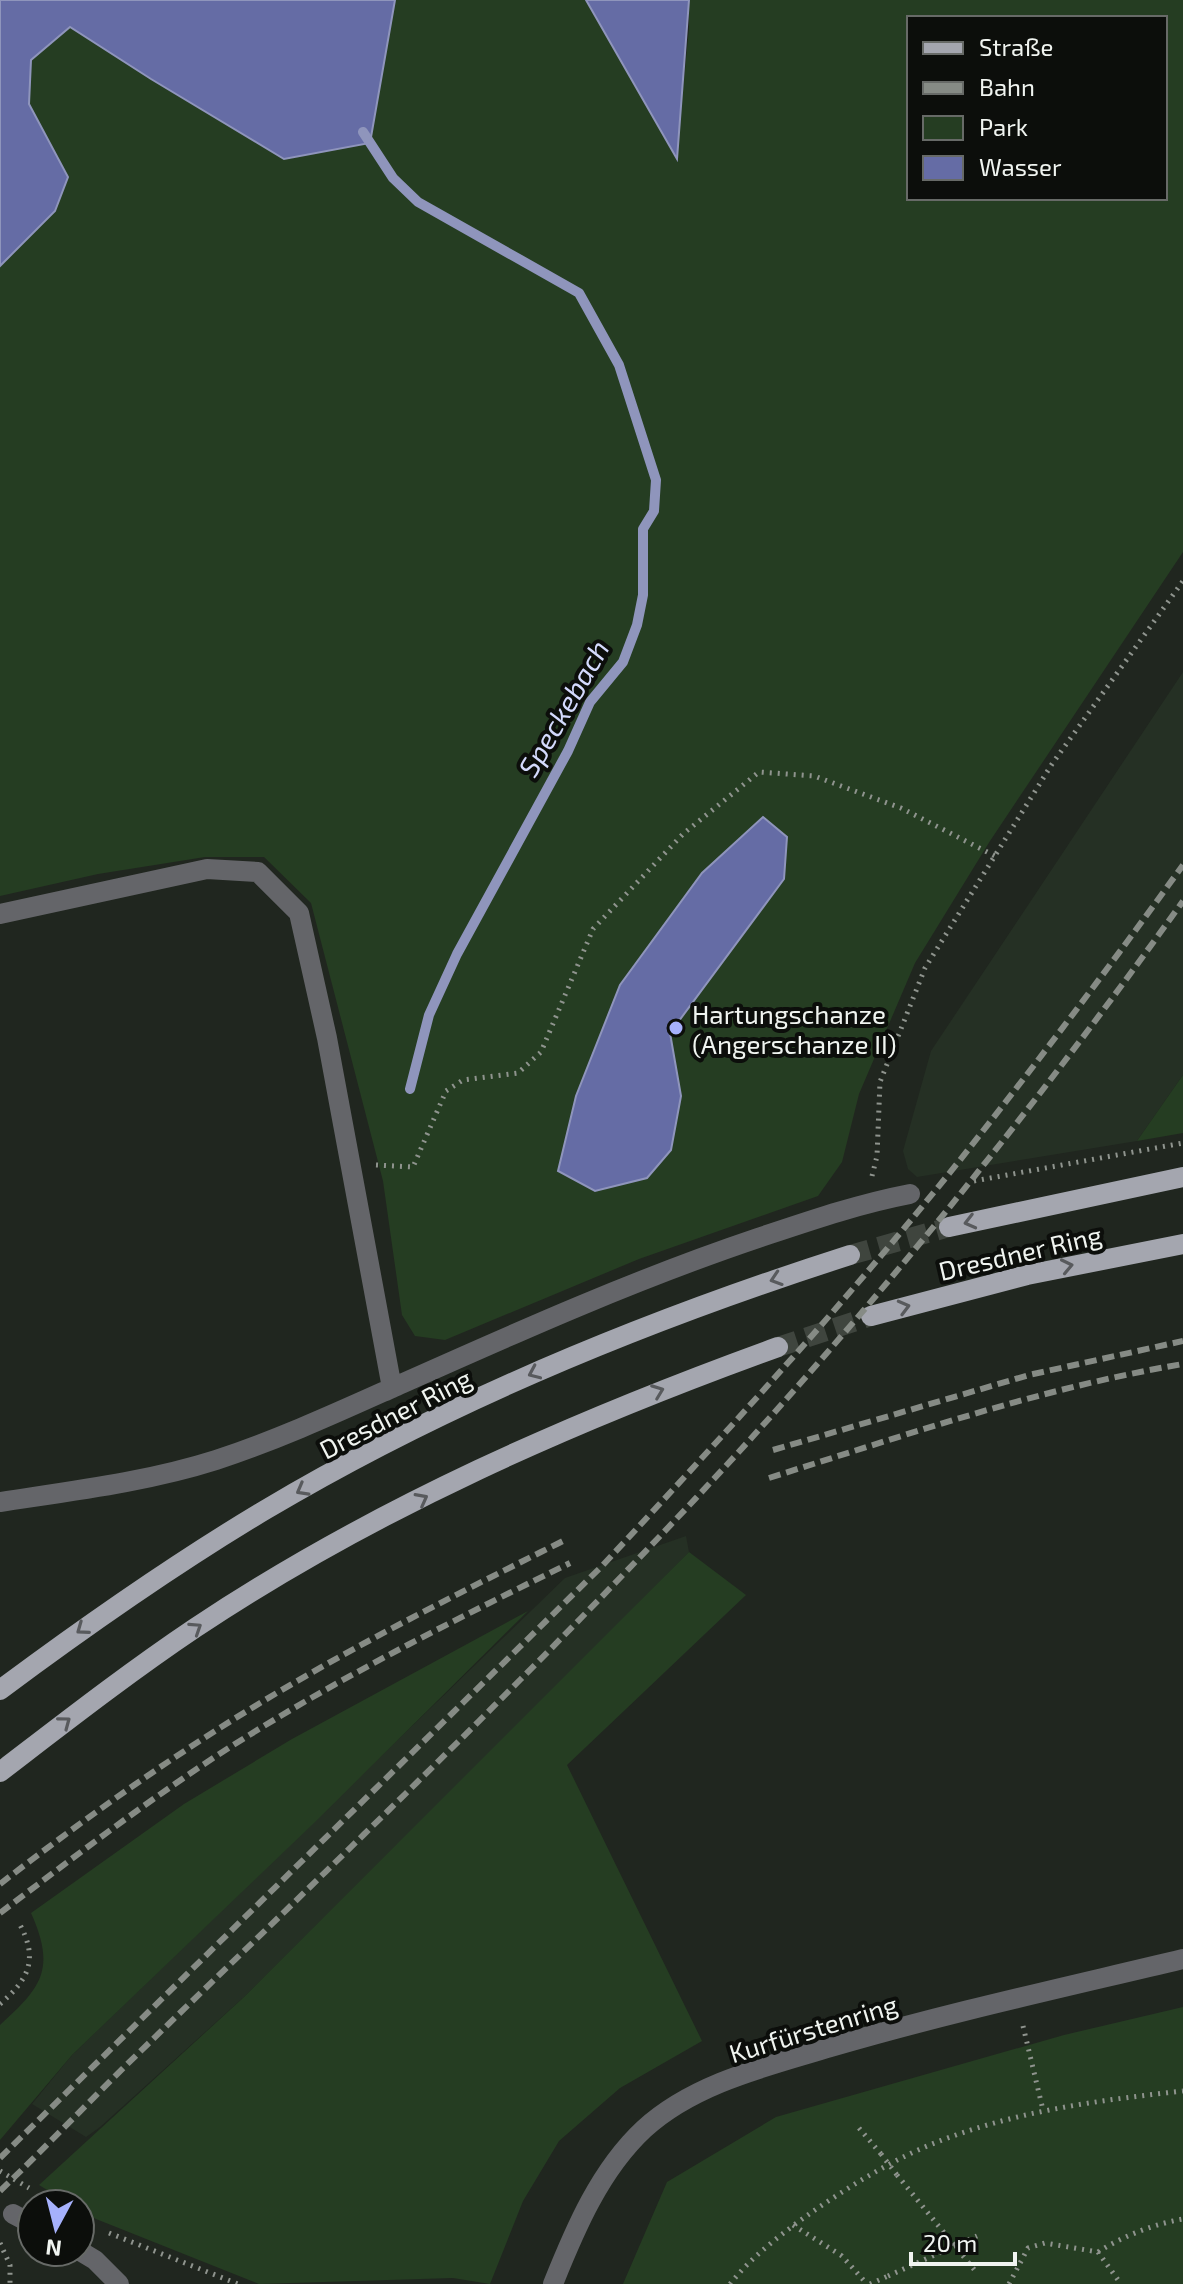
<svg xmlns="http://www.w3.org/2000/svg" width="1183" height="2284" font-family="'Exo 2',sans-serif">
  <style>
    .built { fill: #253024 }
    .green { fill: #253d22; fill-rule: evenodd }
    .water { fill: #656ca5; stroke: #8f95bc; stroke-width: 2 }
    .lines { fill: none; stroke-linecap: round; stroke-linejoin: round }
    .stream { stroke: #8f95bc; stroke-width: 10 }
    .major-tunnel { stroke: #3f453e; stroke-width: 20; stroke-dasharray: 20 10; stroke-linecap: butt }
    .path { stroke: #8f948e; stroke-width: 5; stroke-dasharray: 2 6; stroke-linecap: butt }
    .minor { stroke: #646569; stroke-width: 20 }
    .major { stroke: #a4a6af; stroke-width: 20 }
    .rail { stroke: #868b85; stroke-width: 6; stroke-dasharray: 12 6; stroke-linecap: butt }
    .path-bridge { stroke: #8f948e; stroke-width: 5; stroke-dasharray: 2 6; stroke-linecap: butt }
    .oneway { stroke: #585a5d }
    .poi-dot { fill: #a6b1fc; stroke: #0c0e0b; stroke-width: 3 }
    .labels { text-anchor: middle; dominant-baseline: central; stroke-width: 8; stroke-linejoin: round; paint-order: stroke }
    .poi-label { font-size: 26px; fill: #f0f4f0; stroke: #0c0e0b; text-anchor: start }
    .street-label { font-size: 26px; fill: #f0f4f0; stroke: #0c0e0b }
    .water-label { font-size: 28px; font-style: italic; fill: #d4dafd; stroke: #0c0e0b }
  </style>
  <rect width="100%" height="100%" fill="#20261f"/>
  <path class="built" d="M1183,672V1075L1137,1141L917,1177L908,1169L903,1151L931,1051Z
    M686,1536L689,1552L575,1668L244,1997L100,2127L86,2137L32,2104L72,2055L565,1578Z"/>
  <path class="green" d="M395,0H586L676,158L689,29V0H1183V552L990,841L915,963L859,1094L842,1162L818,1196L639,1259L445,1340L415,1336L402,1315L383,1181L311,903L264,857H205L98,874L0,896V266L55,211L68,177L29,104L31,60L70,27L151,79L284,159L370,143ZM909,18H1165V198H909Z
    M1183,1075V1133L1137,1141Z
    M689,1552L746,1595L567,1765L702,2041L620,2088L559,2141L523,2201L490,2284L453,2278L259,2284L96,2219L80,2210V2204H70L39,2185L244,1997Z
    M528,1611L314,1823L72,2055L0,2140V2025C42,1987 56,1969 31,1913L184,1804L292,1739Z
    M1183,2007V2284H623L667,2182L776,2117L1064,2035Z"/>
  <path class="water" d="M0,0H395L370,143L284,159L151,79L70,27L31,60L29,104L68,177L55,211L0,266Z
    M586,0H689L677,159Z
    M763,817L787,837L784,879L670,1033L681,1096L671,1150L647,1178L595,1191L558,1171L576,1096L620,985L702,873Z"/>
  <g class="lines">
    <path class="stream" d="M363,132L393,178L418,202L579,293L619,365L656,480L654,511L643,529V595L637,625L623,662L590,702L568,751L457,954L429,1015L410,1089"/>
    <path class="major-tunnel" d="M850,1255L949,1227
      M778,1347L871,1316"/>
    <path class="path" d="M376,1165L413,1167L446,1091L463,1080L518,1073L541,1052L593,929L683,834L759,772L814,776L901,808L995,856
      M872,1176L877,1156L880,1082L925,968L1052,764L1183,581
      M974,1181L1183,1143
      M0,2004C29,1979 39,1959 19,1923
      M1023,2026L1043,2110
      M859,2128L881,2154
      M0,2171L29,2188
      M897,2175L977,2273
      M80,2217L93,2224
      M793,2225L842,2256L867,2284
      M109,2233L238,2284
      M0,2243L10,2265V2284
      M1098,2252C1123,2236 1154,2224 1183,2219
      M730,2284C752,2256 784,2232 812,2212C853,2184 898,2156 945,2139C1022,2110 1102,2100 1183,2091
      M870,2284L888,2276
      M1009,2284L1028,2248L1045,2243L1098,2252L1121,2284"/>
    <path class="minor" d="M0,914L207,869L258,872L299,913L327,1038L392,1388C334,1414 277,1440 216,1460C147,1482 72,1491 0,1502
      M392,1388C513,1334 633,1280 758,1238C809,1221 858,1204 910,1194
      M13,2214L32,2224
      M80,2251L95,2260L119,2284
      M553,2284C575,2229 600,2170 644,2129C694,2083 768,2066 831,2047C947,2013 1066,1987 1183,1959"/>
    <path class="major" d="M949,1227L1183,1177
      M871,1316L1027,1275L1183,1244
      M0,1690C86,1626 173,1565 265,1510C448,1401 647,1320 850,1255
      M0,1772C64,1723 128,1673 195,1628C375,1508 576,1420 778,1347"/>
    <path class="rail" d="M773,1450L1029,1375L1183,1341
      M769,1478C906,1435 1041,1388 1183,1364
      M0,1884C88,1816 179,1751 275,1694C369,1638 467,1589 565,1540
      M0,1913C57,1870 113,1827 172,1786C296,1699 434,1630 570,1563
      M0,2158L603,1565C725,1434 847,1301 960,1160C1037,1063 1111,965 1183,865
      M0,2191C51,2142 99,2091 150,2042C348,1850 548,1659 735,1456C895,1281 1045,1094 1183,901"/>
    <path class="path-bridge" d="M881,2154L897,2175
      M888,2276L977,2236"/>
  </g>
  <defs><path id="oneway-chevron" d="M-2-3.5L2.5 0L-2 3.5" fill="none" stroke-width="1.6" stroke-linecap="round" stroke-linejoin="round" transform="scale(2)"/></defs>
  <g class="oneway">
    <use href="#oneway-chevron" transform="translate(970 1222) rotate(166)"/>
    <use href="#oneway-chevron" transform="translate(1067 1266) rotate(-12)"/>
    <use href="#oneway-chevron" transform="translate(776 1279) rotate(162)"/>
    <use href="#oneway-chevron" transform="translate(904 1307) rotate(-15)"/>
    <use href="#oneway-chevron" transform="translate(534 1373) rotate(156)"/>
    <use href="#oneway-chevron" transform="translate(658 1391) rotate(-21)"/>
    <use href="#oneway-chevron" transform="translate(302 1490) rotate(151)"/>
    <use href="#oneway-chevron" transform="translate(422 1499) rotate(-28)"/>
    <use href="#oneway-chevron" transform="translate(196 1628) rotate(-33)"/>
    <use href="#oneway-chevron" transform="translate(82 1629) rotate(144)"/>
    <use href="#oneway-chevron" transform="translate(65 1722) rotate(-37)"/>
  </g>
  <circle class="poi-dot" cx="676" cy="1028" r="8"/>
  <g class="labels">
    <g class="poi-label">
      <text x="692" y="1013">Hartungschanze<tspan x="692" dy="30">(Angerschanze II)</tspan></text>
    </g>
    <g class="street-label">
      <text transform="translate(1020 1252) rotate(-13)">Dresdner Ring</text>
      <text transform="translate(395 1413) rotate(-27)">Dresdner Ring</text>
      <text transform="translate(813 2028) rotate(-17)">Kurfürstenring</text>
    </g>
    <g class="water-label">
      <text transform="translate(563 708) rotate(-60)">Speckebach</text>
    </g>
  </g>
  <rect x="907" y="16" width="260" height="184" fill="#0c0e0b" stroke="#676a67" stroke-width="2"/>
  <rect x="923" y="42" width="40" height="12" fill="#a4a6af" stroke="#676a67" stroke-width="2"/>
  <text x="979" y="56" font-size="24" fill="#f0f4f0">Straße</text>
  <rect x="923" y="82" width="40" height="12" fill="#868b85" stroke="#676a67" stroke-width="2"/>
  <text x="979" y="96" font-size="24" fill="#f0f4f0">Bahn</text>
  <rect x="923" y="116" width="40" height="24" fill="#253d22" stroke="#676a67" stroke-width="2"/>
  <text x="979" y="136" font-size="24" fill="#f0f4f0">Park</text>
  <rect x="923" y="156" width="40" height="24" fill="#656ca5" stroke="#676a67" stroke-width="2"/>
  <text x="979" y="176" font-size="24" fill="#f0f4f0">Wasser</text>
  <g transform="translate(56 2228) rotate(187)"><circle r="38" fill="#0c0e0b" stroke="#676a67" stroke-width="2"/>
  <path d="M0-6L14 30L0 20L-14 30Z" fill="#a6b1fc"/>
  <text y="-12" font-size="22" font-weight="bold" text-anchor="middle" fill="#f0f4f0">N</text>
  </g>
  <path d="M911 2252v12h104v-12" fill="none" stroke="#f0f4f0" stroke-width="4"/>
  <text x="923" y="2252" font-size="24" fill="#f0f4f0" stroke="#0c0e0b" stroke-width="6" paint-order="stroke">20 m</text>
</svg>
